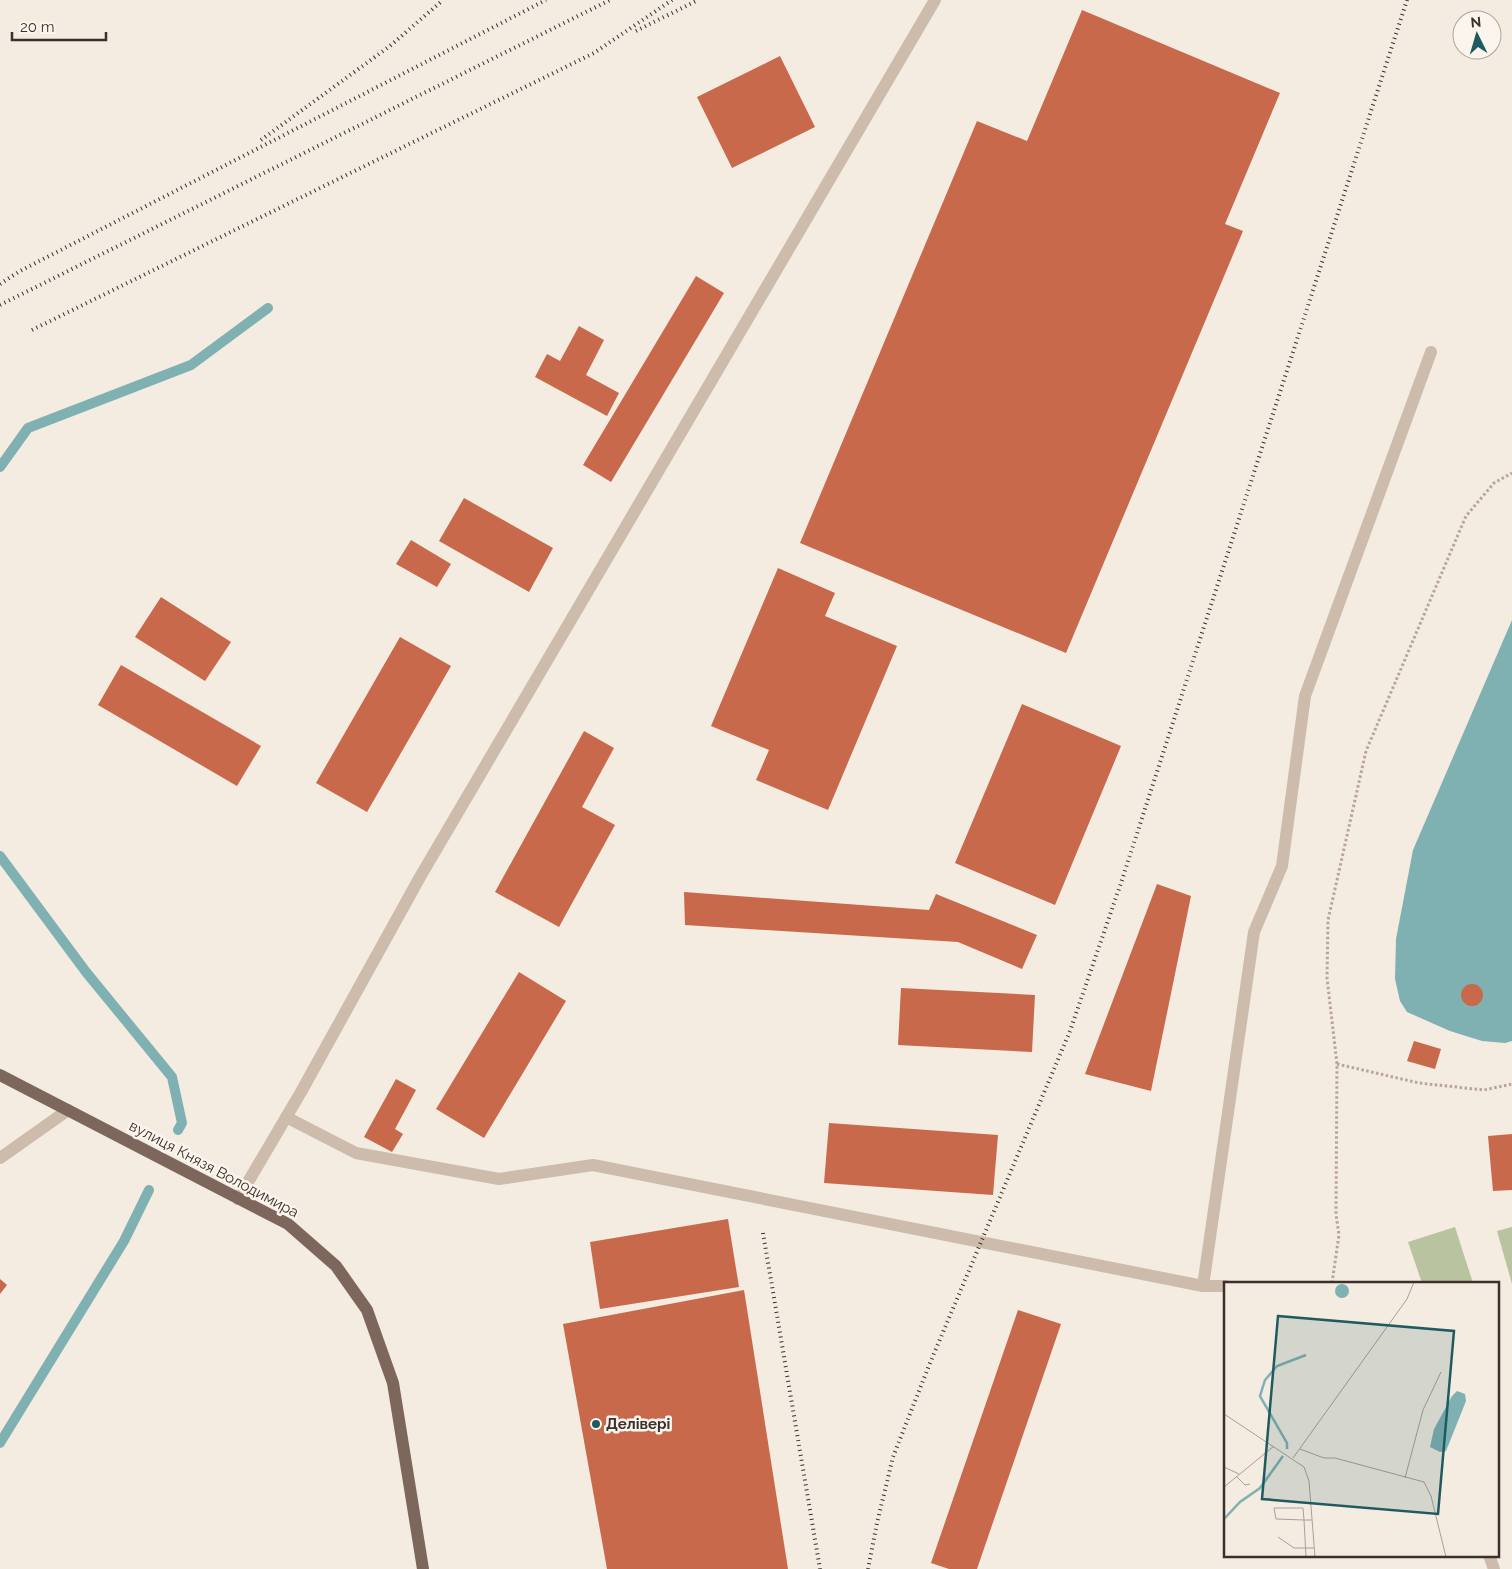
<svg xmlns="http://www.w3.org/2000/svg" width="1512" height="1569" font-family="Raleway,sans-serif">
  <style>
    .green { fill: #b8c4a0 }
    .water { fill: #7fb0b2 }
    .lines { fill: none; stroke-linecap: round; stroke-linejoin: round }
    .stream { stroke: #7fb0b2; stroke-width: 10 }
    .building { fill: #c8694b }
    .path { stroke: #b9a596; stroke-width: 3; stroke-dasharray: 2.5 2.5; stroke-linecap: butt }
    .minor { stroke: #cdbbac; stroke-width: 12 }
    .major { stroke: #7d675c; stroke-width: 12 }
    .rail { stroke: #3b302b; stroke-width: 4; stroke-dasharray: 1 4; stroke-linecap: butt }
    .poi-dot { fill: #1f5a5e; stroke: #fbf5ee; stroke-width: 2 }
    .labels { text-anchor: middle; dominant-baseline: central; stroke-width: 5; stroke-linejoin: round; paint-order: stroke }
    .street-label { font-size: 15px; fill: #3b302b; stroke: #fbf5ee }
    .poi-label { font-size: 15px; font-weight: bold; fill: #3b302b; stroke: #fbf5ee; text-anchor: start }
    .inset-river { fill: none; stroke: #7fb0b2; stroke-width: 2.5 }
    .inset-road { fill: none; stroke: #aaa098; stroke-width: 1 }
    .view { fill: #1f5a5e; fill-opacity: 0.15; stroke: #1f5a5e; stroke-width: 2.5 }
    .inset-edge { fill: none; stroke: #3b302b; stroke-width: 2.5 }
  </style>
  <rect width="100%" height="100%" fill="#f4ebe1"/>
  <path class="green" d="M1455,1227L1473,1283H1422L1408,1242Z
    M1512,1227V1284L1497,1231Z"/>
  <path class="water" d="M1512,620V1041L1505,1043L1482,1041L1450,1031L1407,1012L1400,1001L1395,979L1396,939L1413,850Z"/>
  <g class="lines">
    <path class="stream" d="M0,467L28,428L191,365L268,308
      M0,856L86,972L172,1077L182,1123L178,1130
      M0,1443L124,1241L149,1190"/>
  </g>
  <path class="building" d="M1082,10L1280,93L1225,224L1243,231L1066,653L800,543L977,121L1027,141Z
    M780,56L815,127L732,168L697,97Z
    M696,276L724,293L611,482L583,465Z
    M579,326L604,340L586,375L619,393L607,416L535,377L547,354L560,361Z
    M464,498L553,548L529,592L439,541Z
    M411,540L451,564L437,587L396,564Z
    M778,568L835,593L825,616L897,646L828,810L756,780L769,750L711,726Z
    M161,597L231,642L205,681L135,637Z
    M400,637L451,666L367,812L316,783Z
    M121,665L261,746L237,786L98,705Z
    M1022,704L1121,746L1055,905L955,863Z
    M584,731L614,748L582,807L615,825L559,927L495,892Z
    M1157,884L1191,896L1151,1091L1085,1074Z
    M684,892L929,910L936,894L1037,935L1022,969L958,942L685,925Z
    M519,972L566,1001L484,1138L436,1109Z
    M1461 995a11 11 0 1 1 22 0a11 11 0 1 1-22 0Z
    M901,988L1035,995L1032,1052L898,1045Z
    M1414,1041L1441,1049L1435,1069L1407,1061Z
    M396,1079L416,1090L395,1129L403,1134L392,1152L364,1137Z
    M829,1123L998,1135L993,1195L824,1183Z
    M1512,1134V1190L1493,1191L1488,1136Z
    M728,1219L739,1287L600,1309L590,1242Z
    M0,1279L7,1285L0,1294Z
    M744,1290L788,1569H607L563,1324Z
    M1018,1310L1061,1324L977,1569H949L931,1563Z"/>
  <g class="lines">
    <path class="path" d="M1337,1064L1419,1083L1484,1090L1512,1084
      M1332,1283L1339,1235L1336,1214L1337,1064L1327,978L1328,920L1366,751L1466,516L1494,483L1512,473"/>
    <path class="minor" d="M286,1117L356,1153L499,1179L593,1165L1203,1286H1226
      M0,1158L68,1110
      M238,1199L301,1092L420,877L935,0
      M1203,1286L1254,932L1282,866L1305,696L1431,352
      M1489,1555L1494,1569"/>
    <path class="major" d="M0,1075L288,1224L336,1266L367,1310L393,1383L423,1569"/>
    <path class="rail" d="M636,31L698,0
      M261,140L390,46L443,0
      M0,284L20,271L546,0
      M0,305L610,0
      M32,330L594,53L672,0
      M763,1233L820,1569
      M868,1569L877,1523L893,1457L930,1363L1070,1031L1121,883L1407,0"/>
  </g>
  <circle class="poi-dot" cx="596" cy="1424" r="5"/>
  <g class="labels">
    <g class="street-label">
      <text transform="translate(214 1169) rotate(28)">вулиця Князя Володимира</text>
    </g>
    <g class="poi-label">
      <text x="606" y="1424">Делівері</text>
    </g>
  </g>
  <g transform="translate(1224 1282)">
    <rect width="275" height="275" fill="#f4ebe1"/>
    <path d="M111 9a7 7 0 1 1 14 0a7 7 0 1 1-14 0ZM233,109L241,112L242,119L222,169L216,170L206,165L210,147L228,114Z" fill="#7fb0b2"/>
    <path class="inset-river" d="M63,167V161L36,114L41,98L53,84L82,73M0,237L16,220L36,206L59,174"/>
    <path class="inset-road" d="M0,132L80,185L85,199L91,275M76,167L100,176H111L200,200L207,214L222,275M69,176L183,17L190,0M0,185L15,192M12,194L21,203L26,202M181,196L199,128L217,90M0,205L50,164M54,255L70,266H90M82,275L80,238L79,226H50L52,237L80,238H88"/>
    <path class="view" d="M54,34L230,49L214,232L38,217Z"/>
    <rect width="275" height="275" class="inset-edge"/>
  </g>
  <g transform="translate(1477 35) rotate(355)"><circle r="24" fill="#fbf5ee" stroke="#aea6a0"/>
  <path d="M0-4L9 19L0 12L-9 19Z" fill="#1f5a5e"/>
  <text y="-8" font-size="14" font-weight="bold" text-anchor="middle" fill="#3b302b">N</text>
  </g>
  <path d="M12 32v8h94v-8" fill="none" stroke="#3b302b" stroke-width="2.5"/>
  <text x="20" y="32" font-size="15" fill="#3b302b" stroke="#fbf5ee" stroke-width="4" paint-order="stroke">20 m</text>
</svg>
